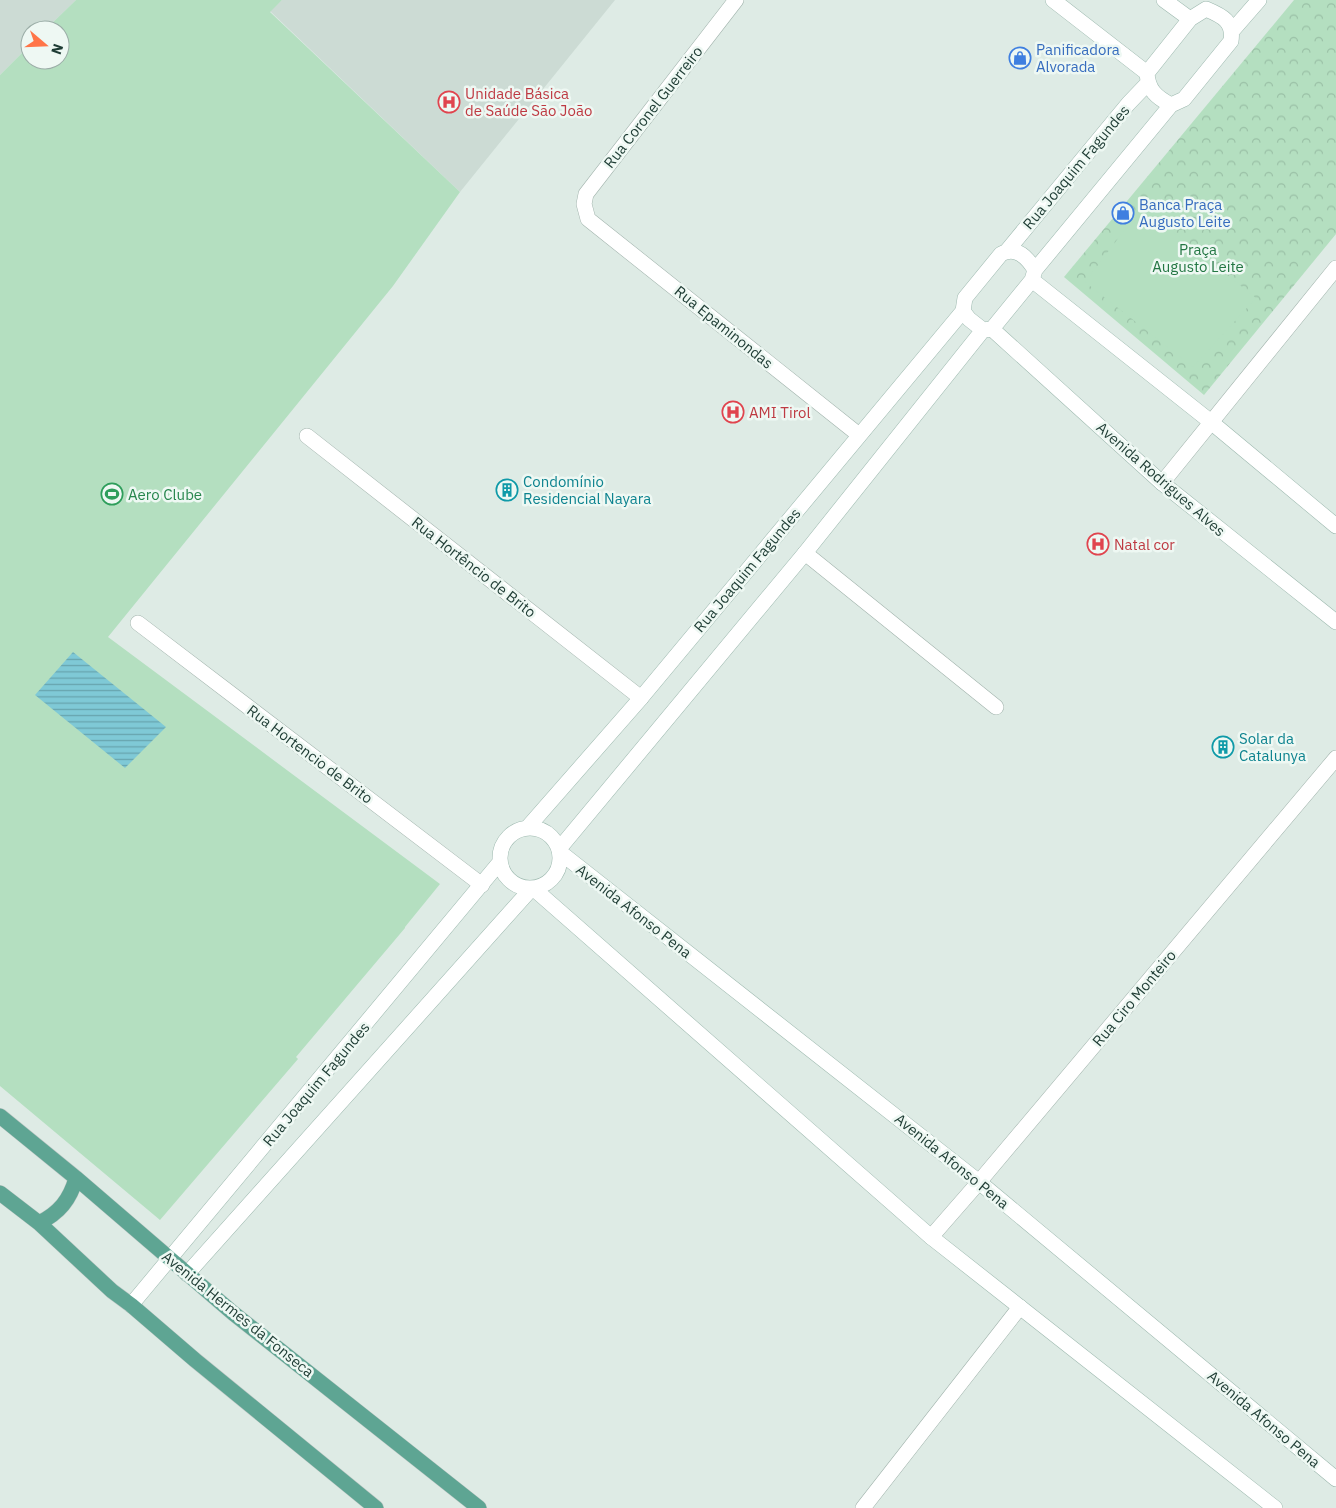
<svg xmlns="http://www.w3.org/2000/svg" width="1336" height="1508" font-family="'IBM Plex Sans',sans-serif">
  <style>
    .built { fill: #ccdbd4 }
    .park { fill: url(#park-crowns) }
    .pitch { fill: #b4dfc0 }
    .water { fill: url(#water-rules) }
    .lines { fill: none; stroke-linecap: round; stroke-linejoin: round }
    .lane-casing { stroke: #a1b3ac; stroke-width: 16 }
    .street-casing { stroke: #a1b3ac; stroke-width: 16 }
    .secondary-casing { stroke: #9cb8ae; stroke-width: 16 }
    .primary-casing { stroke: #c0c8c6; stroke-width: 16 }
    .lane { stroke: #fff; stroke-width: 15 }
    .street { stroke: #fff; stroke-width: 15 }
    .secondary { stroke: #fff; stroke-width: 15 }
    .primary { stroke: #5ea593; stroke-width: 15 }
    .labels { text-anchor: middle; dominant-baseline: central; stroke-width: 5; stroke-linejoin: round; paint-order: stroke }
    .shop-label { font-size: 15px; fill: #366cbe; stroke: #eef8f3; text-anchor: start }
    .health-label { font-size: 15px; fill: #be3a42; stroke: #eef8f3; text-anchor: start }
    .street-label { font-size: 15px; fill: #1e3c34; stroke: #eef8f3 }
    .park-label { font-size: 15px; fill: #247744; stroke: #eef8f3 }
    .culture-label { font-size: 15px; fill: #0d838f; stroke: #eef8f3; text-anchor: start }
    .leisure-label { font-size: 15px; fill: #27864d; stroke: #eef8f3; text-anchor: start }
  </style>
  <defs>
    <pattern id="park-crowns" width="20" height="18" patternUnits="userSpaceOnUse" patternTransform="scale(1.25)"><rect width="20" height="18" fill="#b4dfc0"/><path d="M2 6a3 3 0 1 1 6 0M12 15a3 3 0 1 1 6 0" fill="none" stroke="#9ac0a6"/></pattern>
    <pattern id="water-rules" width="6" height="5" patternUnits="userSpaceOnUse" patternTransform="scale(1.25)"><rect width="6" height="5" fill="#7fc9d6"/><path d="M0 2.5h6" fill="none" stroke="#67a4ae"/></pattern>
  </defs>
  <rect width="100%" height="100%" fill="#deebe5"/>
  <path class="built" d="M0,0H76L45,30H30V45L0,75Z
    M282,0H615L460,192L270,11Z"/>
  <path class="park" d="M1294,0H1336V234L1204,395L1064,277Z"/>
  <path class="pitch" d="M76,0H282L270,12L460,192L393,286L108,637L440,884L405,927V928L296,1057L298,1059L160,1220L0,1086V75L30,45V60H60V30H45Z
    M1142,207L1256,298L1193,367L1085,282Z"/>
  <path class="water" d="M73,652L166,727L125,768L35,695Z"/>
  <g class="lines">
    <g class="lane-casing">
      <path id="lane" d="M805,553L996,707
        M863,1508L1020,1307"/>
    </g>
    <g class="street-casing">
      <path id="street" d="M736,0L586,194L584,204L588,219L859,435
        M307,436L641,698
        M1162,483L1336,268
        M138,623L482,885
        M931,1237L979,1182L1336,758"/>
    </g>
    <g class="secondary-casing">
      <path id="secondary" d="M1053,0L1147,73
        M1164,0L1190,19
        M1232,31L1259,0
        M1006,252L1128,104L1148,83
        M1035,270C1027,257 1016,246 1001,254L965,298L963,311L969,319L983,330L992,329L1032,280L1035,270L1171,105L1184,99L1231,41C1234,22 1223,16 1206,9L1190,19L1147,73C1148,90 1156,97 1171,105
        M1032,280L1211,422L1336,526
        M992,329L1162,483L1336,622
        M528,827L641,698L963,311
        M500 858a30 30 0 1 1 60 0a30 30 0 1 1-60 0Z
        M559,849L805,553L983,330
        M561,853L979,1182L1336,1479
        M533,888L931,1237L1275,1508
        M187,1274L532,888
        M131,1305L500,862"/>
    </g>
    <g class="primary-casing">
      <path id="primary" d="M0,1116L76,1178L233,1313L479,1508
        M0,1193L39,1223L112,1291L131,1305L195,1360L376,1508
        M39,1223C59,1213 70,1200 76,1178"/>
    </g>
    <use href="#lane" class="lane"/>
    <use href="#street" class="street"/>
    <use href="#secondary" class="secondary"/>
    <use href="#primary" class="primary"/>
  </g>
  <defs>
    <g id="shop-ring" transform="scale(1.125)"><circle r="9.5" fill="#eef8f3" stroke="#3f7fe0" stroke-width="1.5"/><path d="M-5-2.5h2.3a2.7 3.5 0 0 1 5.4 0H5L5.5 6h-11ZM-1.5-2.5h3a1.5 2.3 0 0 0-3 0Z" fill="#3f7fe0"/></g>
    <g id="hospital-ring" transform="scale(1.125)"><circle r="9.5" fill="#eef8f3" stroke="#e0444e" stroke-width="1.5"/><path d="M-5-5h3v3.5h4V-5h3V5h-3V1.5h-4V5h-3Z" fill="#e0444e"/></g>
    <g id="building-ring" transform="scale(1.125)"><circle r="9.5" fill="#eef8f3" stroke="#0f9aa8" stroke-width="1.5"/><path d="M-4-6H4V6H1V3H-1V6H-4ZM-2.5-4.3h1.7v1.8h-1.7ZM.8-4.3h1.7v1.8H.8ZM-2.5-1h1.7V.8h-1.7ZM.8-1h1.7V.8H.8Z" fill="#0f9aa8"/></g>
    <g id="stadium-ring" transform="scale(1.125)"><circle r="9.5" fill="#eef8f3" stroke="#2e9e5b" stroke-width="1.5"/><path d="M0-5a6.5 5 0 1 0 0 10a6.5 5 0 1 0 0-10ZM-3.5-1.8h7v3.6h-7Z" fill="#2e9e5b"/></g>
  </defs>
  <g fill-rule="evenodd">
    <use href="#shop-ring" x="1020" y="58"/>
    <use href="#hospital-ring" x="449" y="102"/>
    <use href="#shop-ring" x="1123" y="213"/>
    <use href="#hospital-ring" x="733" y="412"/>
    <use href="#building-ring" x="507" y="490"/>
    <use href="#stadium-ring" x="112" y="494"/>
    <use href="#hospital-ring" x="1098" y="544"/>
    <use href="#building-ring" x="1223" y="747"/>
  </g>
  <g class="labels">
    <g class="shop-label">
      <text x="1036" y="49">Panificadora<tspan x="1036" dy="17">Alvorada</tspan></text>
      <text x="1139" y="204">Banca Praça<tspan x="1139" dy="17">Augusto Leite</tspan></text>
    </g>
    <g class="health-label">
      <text x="465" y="93">Unidade Básica<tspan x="465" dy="17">de Saúde São João</tspan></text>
      <text x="749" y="412">AMI Tirol</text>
      <text x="1114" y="544">Natal cor</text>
    </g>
    <g class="street-label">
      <text transform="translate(653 107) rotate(-52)">Rua Coronel Guerreiro</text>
      <text transform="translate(1076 167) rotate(-50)">Rua Joaquim Fagundes</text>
      <text transform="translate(724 327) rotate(39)">Rua Epaminondas</text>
      <text transform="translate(1161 479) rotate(41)">Avenida Rodrigues Alves</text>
      <text transform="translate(474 567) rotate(38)">Rua Hortêncio de Brito</text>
      <text transform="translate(747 570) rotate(-50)">Rua Joaquim Fagundes</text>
      <text transform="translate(310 754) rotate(37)">Rua Hortencio de Brito</text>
      <text transform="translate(634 911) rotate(38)">Avenida Afonso Pena</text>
      <text transform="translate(1134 998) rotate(-50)">Rua Ciro Monteiro</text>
      <text transform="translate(316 1084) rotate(-50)">Rua Joaquim Fagundes</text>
      <text transform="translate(952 1161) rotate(39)">Avenida Afonso Pena</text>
      <text transform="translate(238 1314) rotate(39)">Avenida Hermes da Fonseca</text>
      <text transform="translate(1264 1419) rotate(40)">Avenida Afonso Pena</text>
    </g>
    <g class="park-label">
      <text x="1198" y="249">Praça<tspan x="1198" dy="17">Augusto Leite</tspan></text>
    </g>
    <g class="culture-label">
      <text x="523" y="481">Condomínio<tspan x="523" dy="17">Residencial Nayara</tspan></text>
      <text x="1239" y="738">Solar da<tspan x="1239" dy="17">Catalunya</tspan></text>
    </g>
    <g class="leisure-label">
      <text x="128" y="494">Aero Clube</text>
    </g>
  </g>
  <g transform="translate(45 45) rotate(109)"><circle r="24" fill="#eef8f3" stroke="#9bada7"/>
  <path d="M0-4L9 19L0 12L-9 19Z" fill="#ff7548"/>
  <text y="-8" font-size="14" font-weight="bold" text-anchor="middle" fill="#1e3c34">N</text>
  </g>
</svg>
